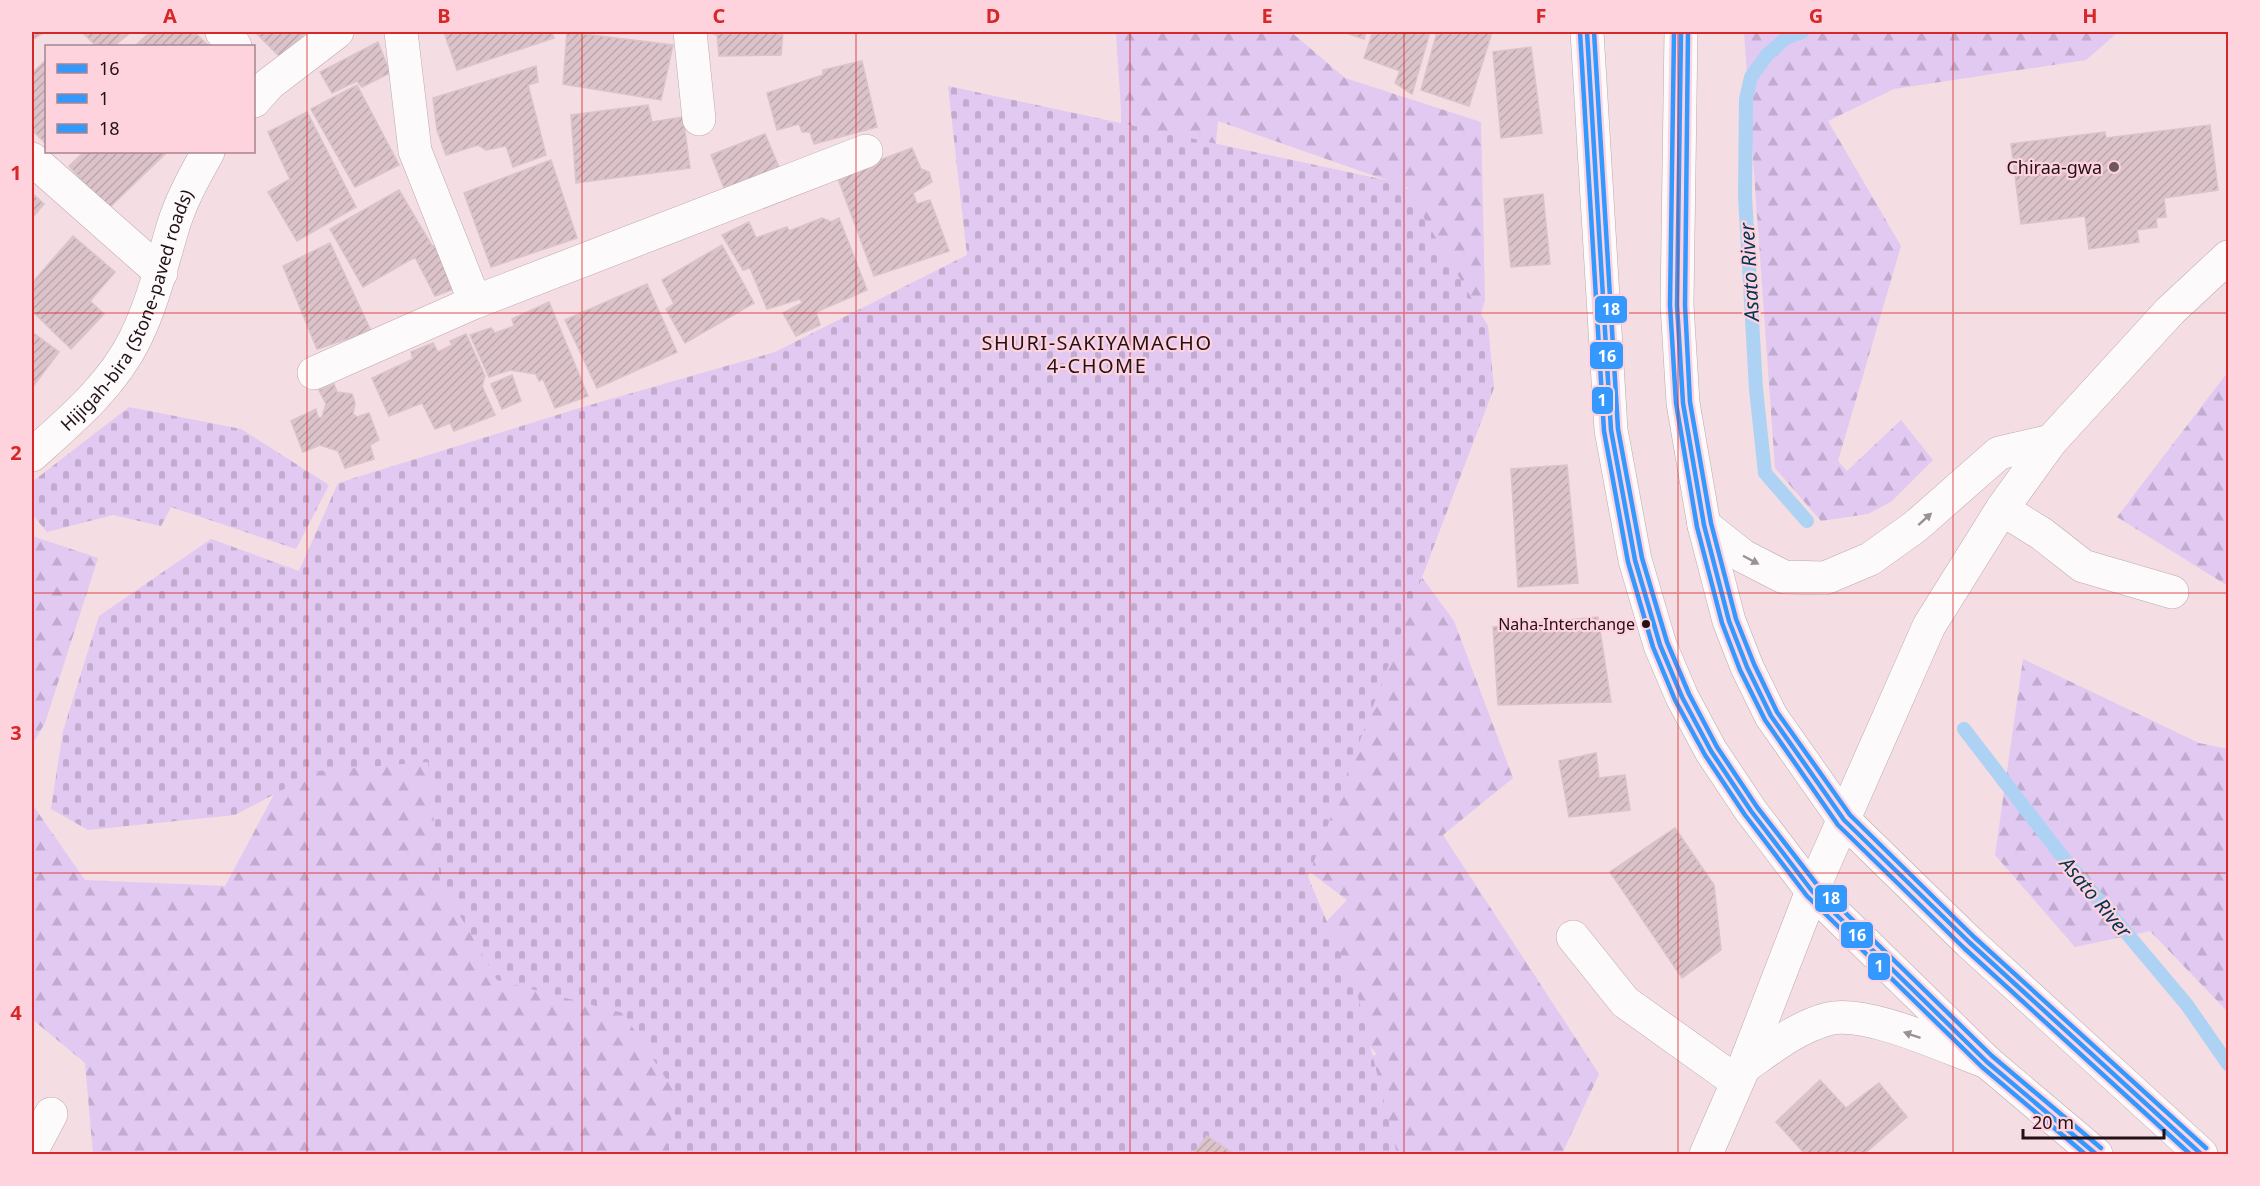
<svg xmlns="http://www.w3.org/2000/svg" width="2260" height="1186" font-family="'Noto Sans',sans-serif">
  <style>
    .forest { fill: url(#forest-firs) }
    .cemetery { fill: url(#cemetery-stones) }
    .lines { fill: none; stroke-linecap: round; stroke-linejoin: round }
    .stream { stroke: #aed2f4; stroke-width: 14 }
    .building { fill: url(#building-hatch); stroke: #d8c4c9; stroke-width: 1.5 }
    .minor-casing { stroke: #bca9ae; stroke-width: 34 }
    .major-casing { stroke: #bca9ae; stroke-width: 34 }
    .minor { stroke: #fdfafb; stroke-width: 33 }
    .major { stroke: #fdfafb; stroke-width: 33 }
    .bus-1-casing { stroke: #fed3de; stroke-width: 9 }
    .bus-2-casing { stroke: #fed3de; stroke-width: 9 }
    .bus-3-casing { stroke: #fed3de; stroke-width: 9 }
    .bus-1 { stroke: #39f; stroke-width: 4.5 }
    .bus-2 { stroke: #39f; stroke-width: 4.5 }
    .bus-3 { stroke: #39f; stroke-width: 4.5 }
    .oneway { fill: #9b9194 }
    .grid { fill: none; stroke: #d62828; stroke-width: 1.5; stroke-opacity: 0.55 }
    .poi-dot { fill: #6c585e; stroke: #fed3de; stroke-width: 2 }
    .bus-dot { fill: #231117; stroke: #fed3de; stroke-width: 2 }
    .labels { text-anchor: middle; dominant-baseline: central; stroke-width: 4.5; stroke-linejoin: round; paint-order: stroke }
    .bus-label { font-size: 16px; fill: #231117; stroke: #fed3de; text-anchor: end }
    .poi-label { font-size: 18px; fill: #231117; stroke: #fed3de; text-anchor: end }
    .street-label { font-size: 18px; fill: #231117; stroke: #fed3de }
    .water-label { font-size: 20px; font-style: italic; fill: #023553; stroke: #fed3de }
    .neighbourhood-label { font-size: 20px; letter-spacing: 1.5px; fill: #231117; stroke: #fed3de }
    .line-badge { stroke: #fed3de; stroke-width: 2 }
    .badge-label { font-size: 16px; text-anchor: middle; font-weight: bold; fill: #fff }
    .neatline { fill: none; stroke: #d62828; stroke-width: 2 }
    .grid-label { font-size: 20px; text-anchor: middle; font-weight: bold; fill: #d62828 }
  </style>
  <defs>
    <pattern id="forest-firs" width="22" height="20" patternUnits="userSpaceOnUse" patternTransform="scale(1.5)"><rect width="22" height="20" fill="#e1c9f2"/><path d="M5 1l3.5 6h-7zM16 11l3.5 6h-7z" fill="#c1accf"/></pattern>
    <pattern id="cemetery-stones" width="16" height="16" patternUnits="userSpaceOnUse" patternTransform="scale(1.5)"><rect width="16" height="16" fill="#e1c9f2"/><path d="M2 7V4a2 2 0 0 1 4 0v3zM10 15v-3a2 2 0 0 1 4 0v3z" fill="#c1accf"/></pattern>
    <pattern id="building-hatch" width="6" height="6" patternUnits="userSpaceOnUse" patternTransform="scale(1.5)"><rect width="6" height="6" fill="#dcc3ca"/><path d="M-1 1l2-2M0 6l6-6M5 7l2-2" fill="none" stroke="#bca6ad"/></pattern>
  </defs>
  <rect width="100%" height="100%" fill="#f4dde3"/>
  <path class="forest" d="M1116,32H1291L1345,78L1481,122L1485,300L1407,557L1454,621L1513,778L1443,835L1599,1074L1562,1154H1344L1308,1062L1377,1055L1299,950L1347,900L1254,830L1115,792L998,815L859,859L799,928L828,955L818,1010L729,999L725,1071L819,1084L826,1154H93L85,1063L32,1019V804L85,880L225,886L300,746L256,654L206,618L252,565L329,595L349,506L515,452L503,626L577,661L621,770L594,918L702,920L740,872L827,810L983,749L925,685L969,637L1022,706L1164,721L1228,677L1167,420L1241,438L1358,422L1337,275L1409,188L1218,121L1195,365L1121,394V110Z
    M1744,32H2118L2086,60L1894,89L1828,121L1901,246L1838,461L1847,471L1901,420L1933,460L1892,501L1868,514L1821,521L1775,468Z
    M2228,372V586L2117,517Z
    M32,536L98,558L45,723L32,745Z
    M2023,659L2199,743L2228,749V1012L2150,931L2075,947L1995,855Z"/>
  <path class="cemetery" d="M948,86L1404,184L1488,326L1494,388L1308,877L1357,993L1397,1154H665L676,1094L623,1013L497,980L440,881L428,762L318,771L235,815L88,830L51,809L63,731L99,616L211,539L299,571L338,483L583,407L775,352L967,255Z
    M129,407L241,429L329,485L296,549L171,507L161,526L113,515L47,532L32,514V482Z"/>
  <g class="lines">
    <path class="stream" d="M1802,32L1786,38L1767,55L1751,77L1746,99L1745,196L1756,389L1765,473L1807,521
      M1964,729L2061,855L2187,1005L2228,1064"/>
  </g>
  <path class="building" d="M32,32H45L32,40Z
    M82,32H131L114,46H96Z
    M150,32H194L209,46H135Z
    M255,32H306L280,57Z
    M444,32H552L554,38L457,70Z
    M567,32L673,45L661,100L563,84Z
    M709,32H832H783L781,55L719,56L717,35Z
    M1343,32H1366L1364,39Z
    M1373,32H1430L1412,94L1395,83L1400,71L1364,58Z
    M1437,32H1492L1469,106L1421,90Z
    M378,42L390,73L362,87L357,81L332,93L320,72Z
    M1531,47L1542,133L1501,138L1493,52Z
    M46,60V140L44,142L32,130V73Z
    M862,61L877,127L814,144L810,132H802L799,124L777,130L767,93L823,75V70Z
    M536,66L538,82L528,85L546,155L513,167L506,146L486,150L478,145L446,155L437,130L433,98Z
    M357,85L399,165L355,187L311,109Z
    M648,105L652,122L683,117L690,168L576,183L571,115Z
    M307,112L356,207L297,241L268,192L290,179L268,132Z
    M2210,125L2218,190L2164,198L2166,217L2156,218L2157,227L2137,230L2139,242L2089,249L2085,216L2021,224L2011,144L2105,132L2106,138Z
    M765,134L781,172L726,193L711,155Z
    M912,148L921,169L929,172L932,182L913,193L917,204L930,200L949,251L874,276L837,176Z
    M84,152H167L108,209L69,166Z
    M551,160L577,238L491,267L464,193Z
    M399,190L432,246H438L452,281L451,290L435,296L415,257L363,287L330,229Z
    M32,193L44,204L32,218Z
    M1543,194L1550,264L1511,267L1504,199Z
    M822,218L831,222L839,218L867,290L816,312L820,325L796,336L783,313L802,303L800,299L767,309L750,268L743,270L722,235L749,222L756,238L787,227L789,231Z
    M73,236L115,272L90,301L104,314L71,349L32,311V283Z
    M330,243L371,331L317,349L283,266Z
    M722,245L754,303L685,343L666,309L674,304L662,280Z
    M647,284L677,352L597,388L565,320Z
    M549,302L588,396L555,408L543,379L539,381L536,374L510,370L489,377L470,335L491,328L495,333L514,326L512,319Z
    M32,332L59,352L32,388Z
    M466,334L485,376L482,386L495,415L454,431L450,423L435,429L422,403L389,416L372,378L413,359L411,352L433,343L438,352L452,345L450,341Z
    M512,375L521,401L502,409L491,384Z
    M334,384L337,392L352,394L355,403L353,414L357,417L369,413L379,440L370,445L374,459L345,468L338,451L320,445L303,452L291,421L316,409L318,418L322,417L326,404L319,390Z
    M1567,465L1578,583L1518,587L1511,469Z
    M1598,617L1611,702L1498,705L1493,627Z
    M1596,753L1599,778L1625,775L1630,810L1569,817L1559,761Z
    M1675,828L1714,885L1721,950L1682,978L1610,872Z
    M1820,1080L1846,1108L1879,1083L1907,1117L1864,1154H1805L1776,1122Z
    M1207,1136L1234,1154H1194Z"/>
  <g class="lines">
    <g class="minor-casing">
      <g id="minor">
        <path d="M222,32L235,46"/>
        <path d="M401,32L415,151L475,302L866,151"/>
        <path d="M690,32L699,119"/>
        <path d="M254,101L269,84L337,32"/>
        <path d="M32,159L161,273"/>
        <path d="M314,373L475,302"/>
        <path id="s1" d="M32,455C70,421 112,386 135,339C152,305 161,267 172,230C180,202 194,177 208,152"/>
        <path d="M2002,509L2042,534L2083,566L2172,592"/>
        <path d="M1704,525L1743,556L1784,577L1825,578L1870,559L1916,526L1999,453L2051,441"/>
        <path d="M1573,937L1625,1002L1737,1082"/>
        <path d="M1744,1067C1770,1049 1797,1027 1828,1019C1866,1009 1948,1048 1987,1062"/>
        <path d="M32,1150L51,1114"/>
        <path d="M1706,1154L1744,1067L1812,891L1929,626L2002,509L2051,441L2170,311L2228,257"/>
      </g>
    </g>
    <g class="major-casing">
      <path id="major" d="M1587,32L1611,430L1635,560L1660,645L1682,697L1711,751L1751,811L1812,891L1987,1062L2096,1154
        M1681,32L1677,305L1683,403L1704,525L1729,621L1747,667L1771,716L1844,820L1969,942L2201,1154"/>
    </g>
    <use href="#minor" class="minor"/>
    <use href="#major" class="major"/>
    <g class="bus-1-casing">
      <path id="bus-1" d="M1587,32L1611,430L1635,560L1660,645L1682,697L1711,751L1751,811L1812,891L1987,1062L2096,1154
        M1681,32L1677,305L1683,403L1704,525L1729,621L1747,667L1771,716L1844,820L1969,942L2201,1154"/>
    </g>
    <g class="bus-2-casing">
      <path id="bus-2" d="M1580,32L1604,431L1628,562L1653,647L1675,700L1705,755L1745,815L1807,896L1982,1067L2085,1154
        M1674,32L1670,305L1676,403L1697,527L1722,623L1740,670L1765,720L1838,825L1964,948L2190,1154"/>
    </g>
    <g class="bus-3-casing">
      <path id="bus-3" d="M1594,32L1618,429L1642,558L1667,642L1689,694L1717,747L1757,807L1818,886L1992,1056L2101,1148
        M1688,32L1685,305L1690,402L1711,523L1736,619L1754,664L1777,712L1850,815L1974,937L2206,1148"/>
    </g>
    <use href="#bus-1" class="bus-1"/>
    <use href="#bus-2" class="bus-2"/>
    <use href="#bus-3" class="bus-3"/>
  </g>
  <defs><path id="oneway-solid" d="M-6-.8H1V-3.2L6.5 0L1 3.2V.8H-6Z" transform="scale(1.5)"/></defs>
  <g class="oneway">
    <use href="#oneway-solid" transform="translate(1925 519) rotate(-42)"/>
    <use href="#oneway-solid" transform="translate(1751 560) rotate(28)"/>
    <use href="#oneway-solid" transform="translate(1912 1035) rotate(-161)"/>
  </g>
  <path class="grid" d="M307,32V1154M582,32V1154M856,32V1154M1130,32V1154M1404,32V1154M1678,32V1154M1953,32V1154M32,313H2228M32,593H2228M32,873H2228"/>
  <circle class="poi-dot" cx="2114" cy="167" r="6"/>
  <circle class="bus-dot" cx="1646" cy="624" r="5"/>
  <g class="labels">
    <g class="bus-label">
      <text x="1635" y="624">Naha-Interchange</text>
    </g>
    <g class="poi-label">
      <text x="2102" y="167">Chiraa-gwa</text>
    </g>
    <g class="street-label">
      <text stroke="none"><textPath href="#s1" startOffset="178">Hijigah-bira (Stone-paved roads)</textPath></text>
    </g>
    <g class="water-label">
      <text transform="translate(1749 272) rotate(-93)">Asato River</text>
      <text transform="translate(2096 897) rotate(50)">Asato River</text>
    </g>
    <g class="neighbourhood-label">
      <text x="1097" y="342">SHURI-SAKIYAMACHO<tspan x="1097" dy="23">4-CHOME</tspan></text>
    </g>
  </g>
  <g class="line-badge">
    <rect x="1594" y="295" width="34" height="29" rx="6" fill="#39f"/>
    <rect x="1589" y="341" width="35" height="29" rx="6" fill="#39f"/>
    <rect x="1591" y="386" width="23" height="29" rx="6" fill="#39f"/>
    <rect x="1814" y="884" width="34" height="29" rx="6" fill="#39f"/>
    <rect x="1840" y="921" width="34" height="28" rx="6" fill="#39f"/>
    <rect x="1867" y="952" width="24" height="29" rx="6" fill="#39f"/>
  </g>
  <g class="badge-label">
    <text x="1611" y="315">18</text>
    <text x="1607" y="362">16</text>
    <text x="1602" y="406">1</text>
    <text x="1831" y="904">18</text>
    <text x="1857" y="941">16</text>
    <text x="1879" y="972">1</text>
  </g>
  <rect width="2260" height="1186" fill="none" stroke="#fed3de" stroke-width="66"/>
  <rect x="45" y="45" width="210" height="108" fill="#fed3de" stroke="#a6858e" stroke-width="1.5"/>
  <rect x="57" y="64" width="30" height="9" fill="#3399ff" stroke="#a6858e" stroke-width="1.5"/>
  <text x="99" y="75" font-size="18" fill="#231117">16</text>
  <rect x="57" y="94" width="30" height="9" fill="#3399ff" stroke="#a6858e" stroke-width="1.5"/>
  <text x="99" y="105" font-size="18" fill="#231117">1</text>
  <rect x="57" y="124" width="30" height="9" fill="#3399ff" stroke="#a6858e" stroke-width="1.5"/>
  <text x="99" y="135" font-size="18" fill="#231117">18</text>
  <path d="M2023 1129v9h141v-9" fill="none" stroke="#231117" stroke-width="3"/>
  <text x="2032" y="1129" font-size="18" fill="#231117" stroke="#fed3de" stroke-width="4.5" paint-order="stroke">20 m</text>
  <rect x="33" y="33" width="2194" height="1120" class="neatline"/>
  <g class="grid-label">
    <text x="170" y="23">A</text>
    <text x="444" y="23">B</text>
    <text x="719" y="23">C</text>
    <text x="993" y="23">D</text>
    <text x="1267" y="23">E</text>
    <text x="1541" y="23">F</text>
    <text x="1816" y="23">G</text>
    <text x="2090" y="23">H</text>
    <text x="16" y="180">1</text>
    <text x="16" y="460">2</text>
    <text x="16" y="740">3</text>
    <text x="16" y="1020">4</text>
  </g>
</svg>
